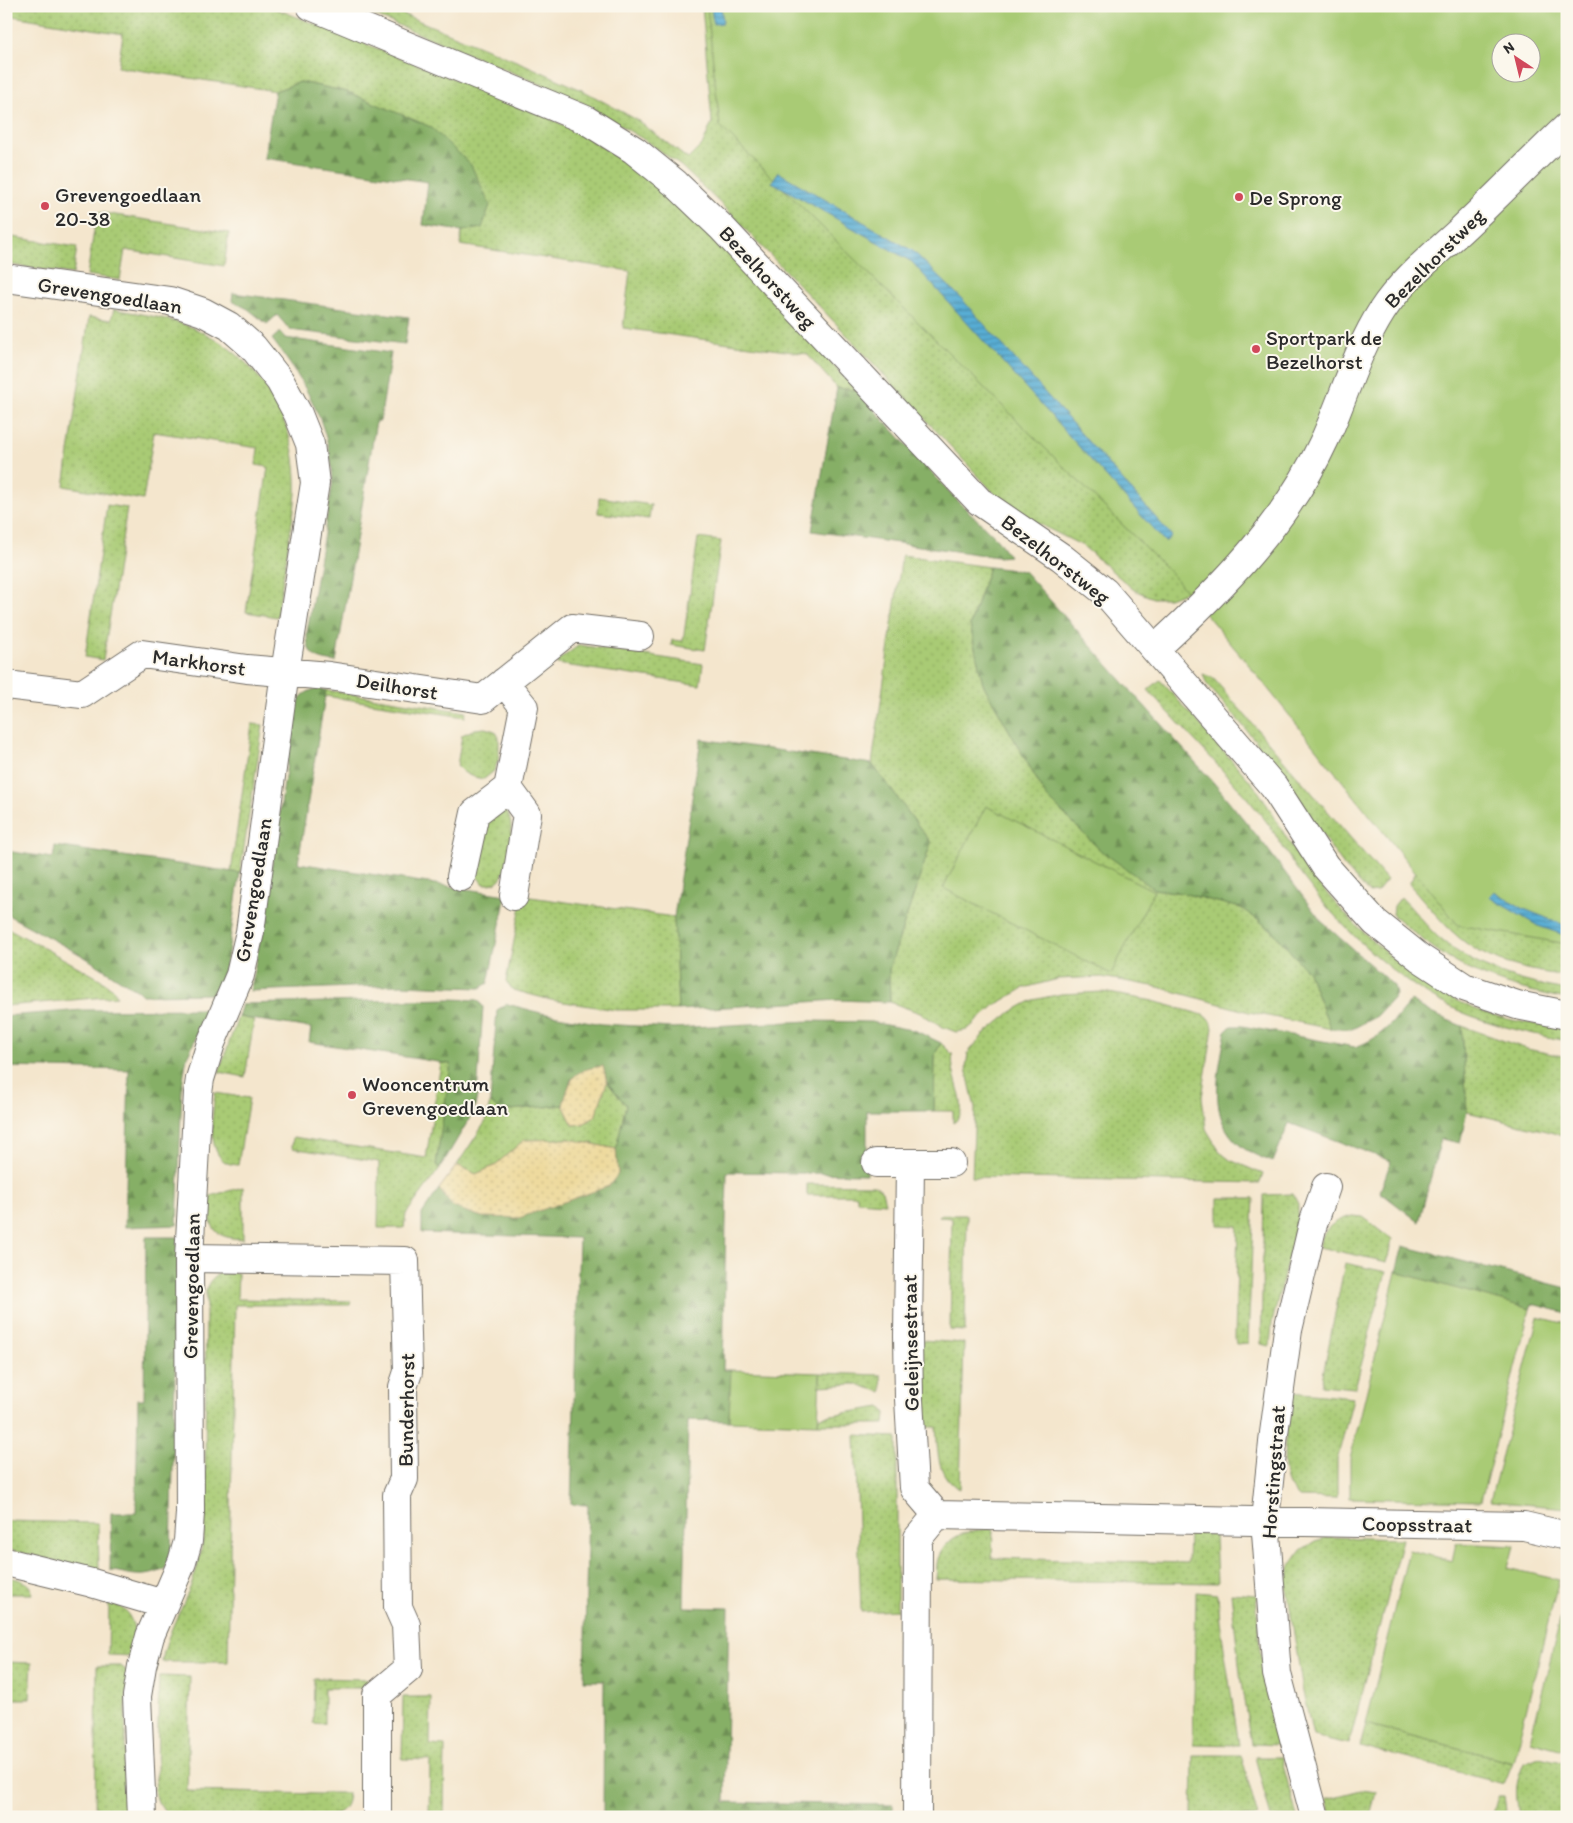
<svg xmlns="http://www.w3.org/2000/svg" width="1573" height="1823" font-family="Itim,sans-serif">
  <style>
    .grass { fill: url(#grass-dots); stroke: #6a7b50 }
    .forest { fill: url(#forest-firs); stroke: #586d48 }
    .sand { fill: url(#sand-dots); stroke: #8c8264 }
    .garden { fill: #a9cb74; stroke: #6a7b50; fill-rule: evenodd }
    .water { fill: url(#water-rules); stroke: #426c80 }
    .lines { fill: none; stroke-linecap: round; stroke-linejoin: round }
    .minor-casing { stroke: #716c64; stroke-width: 30 }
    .minor { stroke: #fff; stroke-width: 28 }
    .poi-dot { fill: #d1495b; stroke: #fbf7ec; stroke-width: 2 }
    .labels { text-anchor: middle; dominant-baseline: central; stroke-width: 4; stroke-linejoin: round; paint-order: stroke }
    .poi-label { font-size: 21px; fill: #2b2b2b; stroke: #fbf7ec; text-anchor: start }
    .street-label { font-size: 21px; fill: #2b2b2b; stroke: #fbf7ec }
  </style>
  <defs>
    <pattern id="grass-dots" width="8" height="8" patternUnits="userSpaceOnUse" patternTransform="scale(1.25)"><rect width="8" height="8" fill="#a9cb74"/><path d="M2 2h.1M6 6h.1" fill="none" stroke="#92ae65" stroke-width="1.8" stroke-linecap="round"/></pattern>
    <pattern id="forest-firs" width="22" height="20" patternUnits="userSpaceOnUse" patternTransform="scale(1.25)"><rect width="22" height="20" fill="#86af66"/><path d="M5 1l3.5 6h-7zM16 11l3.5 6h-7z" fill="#6e8f54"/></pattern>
    <pattern id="sand-dots" width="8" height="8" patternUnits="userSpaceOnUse" patternTransform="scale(1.25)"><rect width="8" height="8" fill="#eeda9e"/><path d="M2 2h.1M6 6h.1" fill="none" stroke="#cb8" stroke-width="1.8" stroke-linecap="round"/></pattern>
    <pattern id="water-rules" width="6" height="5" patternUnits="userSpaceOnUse" patternTransform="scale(1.25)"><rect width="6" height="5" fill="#58add4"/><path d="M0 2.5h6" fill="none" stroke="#498dac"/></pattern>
  </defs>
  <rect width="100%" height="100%" fill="#fbf7ec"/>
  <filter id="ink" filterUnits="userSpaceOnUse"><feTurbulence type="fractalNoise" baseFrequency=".02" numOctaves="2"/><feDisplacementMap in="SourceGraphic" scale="10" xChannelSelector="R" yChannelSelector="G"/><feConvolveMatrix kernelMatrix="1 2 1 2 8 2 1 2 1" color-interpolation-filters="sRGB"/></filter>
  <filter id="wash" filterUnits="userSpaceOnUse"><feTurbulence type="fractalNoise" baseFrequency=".0096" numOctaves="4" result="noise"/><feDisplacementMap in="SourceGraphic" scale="20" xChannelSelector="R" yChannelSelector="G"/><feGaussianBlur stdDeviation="1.12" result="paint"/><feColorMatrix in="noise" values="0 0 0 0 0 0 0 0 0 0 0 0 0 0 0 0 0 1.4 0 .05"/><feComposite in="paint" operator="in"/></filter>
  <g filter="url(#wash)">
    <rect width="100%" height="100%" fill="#f4e6cd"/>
    <path class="grass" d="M6,6H269L528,108L580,133L624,161L671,197L720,244L856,390L837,388L807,354L623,328L630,271L460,245L462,231L482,228L348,92L300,82L275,91L118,67L123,34L6,15Z
      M352,6H383L526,65L584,91L637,120L688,159L703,144L712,122L702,6H740L1190,590L1169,598H1153L1134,590L1083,546L1009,509L844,332L722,205L681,166L643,139L583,103L550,88Z
      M97,212L229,233L224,266L125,250L120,280L87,275Z
      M6,236L77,247L73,274L6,264Z
      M114,309C143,315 175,318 202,332C263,361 299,426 296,493C295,507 292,521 290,534C286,562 281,589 277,617L246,612L268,467L256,465L258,448L154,432L143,500L64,486L89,317L111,320Z
      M599,497L651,505L649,519L598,513Z
      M107,505L127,508L103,660L85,657Z
      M698,538L721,541L705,650L671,645L672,640L683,641Z
      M902,555L989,567L970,625L983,684L1046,796L1154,889L1182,893L1241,908L1271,929L1308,972L1331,1029L1249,1012L1158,987L1102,977L1058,979L1024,988L995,1005L967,1030L956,1032L943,1027L920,1013L890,1002L889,969L931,843L872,764Z
      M579,645L703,664L700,685L557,664L559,660Z
      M1203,674L1213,678L1387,880L1377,892L1369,893L1344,866L1255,740L1206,683Z
      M1160,680C1181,703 1202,727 1223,750C1233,763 1245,774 1255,787C1269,806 1279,826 1291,845C1332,910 1415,991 1489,1014C1514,1022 1541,1025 1567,1029V1041C1524,1032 1479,1023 1441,1002C1387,973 1338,924 1302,876C1287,857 1277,834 1262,816C1226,772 1186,732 1148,690Z
      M326,690L466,712L465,717L325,696Z
      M252,724L263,725L240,873L231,872Z
      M485,728L495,731L499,737V758L494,771L484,779C472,777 465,775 457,766L462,735L475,729Z
      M1469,777L1567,898V976C1537,972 1505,966 1478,951C1451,936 1430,907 1409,884Z
      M502,808C504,810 507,812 508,814C515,826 510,870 499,880C495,884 490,884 484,884L477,877L474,860L488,818Z
      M523,896L674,917L678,1010H616L551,1000L513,990L506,981Z
      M1401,897C1414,910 1425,925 1438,937C1473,968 1522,983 1567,990V999C1526,991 1484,980 1448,958C1428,945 1411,930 1393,915L1394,906Z
      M6,927L100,979L114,990L117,996L6,1006Z
      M1103,992L1153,1001L1203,1015L1211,1021L1213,1028L1202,1097L1206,1129L1220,1152L1230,1160L1263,1174L1260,1183L972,1177L975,1108L966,1068L968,1053L984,1034L1011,1012L1033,1000L1061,994Z
      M238,1017L254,1020L245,1077L219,1072Z
      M1462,1026L1527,1049L1567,1057V1136L1467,1112Z
      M941,1043L953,1055C948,1075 974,1111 953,1123V1111H934L935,1054Z
      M441,1063L451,1064L436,1165L440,1168L406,1214L404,1228H378L379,1162L292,1148L293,1137L426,1158L433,1115L427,1113L428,1106H434Z
      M607,1082L626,1105L616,1149L570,1139L524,1140L494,1166L476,1174L457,1165L486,1121L490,1102L500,1111L563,1105L573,1125L583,1124L595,1117Z
      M215,1093L249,1098L238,1165C235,1165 230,1164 227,1163C206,1152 213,1112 215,1093Z
      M807,1184L875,1185L882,1191L885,1203L857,1201V1195H807Z
      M243,1187V1239C210,1238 209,1225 210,1196Z
      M1293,1194L1298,1204V1217L1272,1323L1270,1346L1261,1344L1264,1195Z
      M1218,1198H1254L1248,1343L1236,1344L1235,1338L1238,1226L1218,1225Z
      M939,1215H967L965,1331L950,1330L952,1218L940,1217Z
      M1352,1216L1363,1217L1392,1239L1387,1262L1319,1247C1323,1228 1334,1221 1352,1216Z
      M1345,1263L1386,1272L1355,1388L1321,1385Z
      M220,1273H238L237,1299L351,1301L350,1305H235L228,1662H162C166,1634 182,1609 192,1583C199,1564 202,1547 205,1527L206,1291C208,1282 212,1278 220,1273Z
      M921,1340L964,1343L960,1489C936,1477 938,1451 936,1427H925Z
      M820,1373L881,1375L882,1392L855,1384L820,1386Z
      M1292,1392L1353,1398L1337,1460V1498L1299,1497C1295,1493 1291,1489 1289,1485C1278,1460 1289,1419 1292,1392Z
      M881,1407L886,1413L885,1424H818L819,1417Z
      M855,1435L897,1437V1610L861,1612Z
      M6,1521L98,1523L99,1571L6,1549Z
      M993,1529L992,1558L1188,1563L1189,1533L1215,1534L1217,1583L936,1579C937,1573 936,1565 938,1559C947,1534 969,1530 993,1529Z
      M1329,1537L1402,1539L1349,1744L1313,1736L1303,1692L1286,1582L1292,1563L1301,1550L1315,1541Z
      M6,1577C19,1579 29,1580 33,1594H6Z
      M1196,1592L1218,1594L1220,1622L1239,1745L1193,1744Z
      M1231,1593L1256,1595L1260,1651L1279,1745L1251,1744L1241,1682Z
      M109,1601C135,1611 137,1630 133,1656L108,1655Z
      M6,1662L32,1663L30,1699H6Z
      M97,1666H121L130,1674L126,1698L124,1817H95Z
      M159,1676L190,1677L187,1791L321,1794L322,1793H348C347,1807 343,1811 330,1817H179L166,1814L158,1802L154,1790L157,1772Z
      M314,1678L368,1679L367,1688H324V1724L313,1723Z
      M403,1697H431L430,1745L445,1746L444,1816L429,1815L430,1760L402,1759Z
      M1366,1724L1513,1762L1504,1784L1360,1746Z
      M1193,1755H1241L1258,1817H1192Z
      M1255,1757H1281L1297,1817H1271Z
      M1539,1757L1567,1763V1817H1519C1516,1792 1514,1787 1524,1763Z
      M1361,1790L1376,1792L1370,1817H1331L1326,1799Z
      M1498,1796H1504L1507,1817H1492Z"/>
    <path class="forest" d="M300,82L348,92L431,127L471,165L490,205L482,228L462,231L423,225L428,182L264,158L275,91Z
      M233,293L409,317L405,344L290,330L277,315L267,324L248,309L232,301Z
      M280,332L285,338L391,353L380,421H376L336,662C314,659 307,656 307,632L333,481C330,424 306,384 272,339Z
      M837,388L856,390L957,500L997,539L1009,556L998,557L812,531Z
      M989,567L1024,571L1140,701L1214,783L1263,843L1321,921L1394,986L1396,995L1377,1016L1352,1029H1331L1308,972L1271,929L1241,908L1182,893L1154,889L1100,850L1046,796L983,684L970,625Z
      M315,689L326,690L298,863L506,895L488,983L480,988L402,985L250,991L262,930L296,704C301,695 306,692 315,689Z
      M701,739L872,764L931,843L889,969L890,1002L838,1000L678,1010L674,917Z
      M55,846L240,873L227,960L217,994L142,995L138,991L83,956L6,914V851L53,858Z
      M449,999L478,1000L483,1007L477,1096L474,1111L440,1168L436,1165L451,1064L309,1042L311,1028L238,1017L242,1004Z
      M1411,1001L1433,1014L1462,1026L1467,1112L1460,1143L1441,1139L1419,1222L1380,1192L1391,1161L1289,1123L1273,1162C1263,1158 1251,1154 1242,1147C1205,1118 1219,1071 1226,1031L1231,1026H1242L1355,1047C1382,1038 1393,1022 1411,1001Z
      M507,1004L541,1013L602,1024L672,1028L810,1021L871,1022L916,1031L941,1043L935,1054L934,1111H867V1174L727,1172L723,1370H731L729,1421L688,1420L684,1607L729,1608L725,1802L893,1805V1817H603L604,1681H584L588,1505L571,1504L579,1238L422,1233V1214L439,1189L453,1207L482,1217L618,1174L616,1149L626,1105L607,1082L603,1066L571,1079L563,1105L500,1111L490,1102L497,1010Z
      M209,1009L187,1057L182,1085L177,1225L125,1227L129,1070L6,1067V1016L83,1010Z
      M146,1237H178L171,1556L165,1569C144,1579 133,1575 110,1570L111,1513H136L138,1399H144Z
      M1403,1246L1567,1288V1313L1532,1304L1530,1309L1396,1272Z"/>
    <path class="sand" d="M603,1066L607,1082L595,1117L583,1124L573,1125L563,1105C571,1077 572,1070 603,1066Z
      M570,1139L616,1149L618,1174L609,1186L519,1218L482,1217L453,1207L439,1189L457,1165L476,1174L494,1166L524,1140Z"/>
    <path class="garden" d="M707,6H1567V944L1458,925L1248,664L1170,572L720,126ZM1500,42H1530V72H1500Z
      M986,806L1154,891L1111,974L943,888Z
      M1396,1272L1530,1309L1481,1501L1350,1498V1459Z
      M1538,1317L1567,1324V1508L1490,1501Z
      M731,1370L820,1373L818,1424L729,1421Z
      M1456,1543L1514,1546L1508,1568L1559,1580L1513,1762L1366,1724L1409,1550L1452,1561Z
      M1567,1592V1751L1530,1741Z"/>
    <path class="water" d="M711,6H721L723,23L713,24Z
      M778,172L913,251L960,297L1172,536L1165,542L912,262L772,182Z
      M1494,891L1524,909L1567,926V936L1538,926L1489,897Z"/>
  </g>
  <g filter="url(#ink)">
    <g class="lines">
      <g class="minor-casing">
        <path id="minor" d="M311,6L586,120L634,150L676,184L722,228L979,501L1061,557L1105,592L1274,787L1325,866L1375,922L1420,958L1464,987L1517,1005L1567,1015
          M6,278L170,301L203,312L229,326L253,347L280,381L298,414L310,444L315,483L285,672L250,932L240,975L211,1043L200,1079L198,1093L189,1258L190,1513L188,1541L182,1562L150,1636L142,1666L137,1696L142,1817
          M1155,649C1222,588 1287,522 1325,439C1344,397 1357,350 1382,311C1402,280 1434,255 1461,230C1497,196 1531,161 1567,127
          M6,685L82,694L142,654L247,669L329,676L483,699L572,628L640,636
          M508,788L527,814L514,896
          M461,877L475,813L508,788L524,707L504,682
          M876,1163H951
          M910,1163L908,1336L909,1399L914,1488L937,1515L1524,1526L1567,1536
          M189,1258L405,1261L408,1372L403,1387L404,1479L397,1495L398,1607L406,1625L408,1669L377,1695V1817
          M6,1562L92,1583L163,1604
          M917,1817L918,1538L937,1515
          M1315,1817L1277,1674L1265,1520L1274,1433L1288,1330L1313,1224L1326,1187"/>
      </g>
      <use href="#minor" class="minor"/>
    </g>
  </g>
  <g class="poi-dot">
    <circle cx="1239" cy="197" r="5"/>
    <circle cx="45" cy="206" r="5"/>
    <circle cx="1256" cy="349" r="5"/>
    <circle cx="352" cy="1095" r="5"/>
  </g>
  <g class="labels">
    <g class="poi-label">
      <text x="55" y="194">Grevengoedlaan<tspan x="55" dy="24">20-38</tspan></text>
      <text x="1249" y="197">De Sprong</text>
      <text x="1266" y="337">Sportpark de<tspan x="1266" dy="24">Bezelhorst</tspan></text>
      <text x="362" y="1083">Wooncentrum<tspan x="362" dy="24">Grevengoedlaan</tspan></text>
    </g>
    <g class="street-label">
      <text transform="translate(1434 258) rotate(-45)">Bezelhorstweg</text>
      <text transform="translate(768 277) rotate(47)">Bezelhorstweg</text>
      <text transform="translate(110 295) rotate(9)">Grevengoedlaan</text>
      <text transform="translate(1056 559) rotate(38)">Bezelhorstweg</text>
      <text transform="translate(199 662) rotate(8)">Markhorst</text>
      <text transform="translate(397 686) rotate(9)">Deilhorst</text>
      <text transform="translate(253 890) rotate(-81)">Grevengoedlaan</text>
      <text transform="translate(191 1286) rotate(-89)">Grevengoedlaan</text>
      <text transform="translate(910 1343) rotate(-91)">Geleijnsestraat</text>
      <text transform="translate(406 1410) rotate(-89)">Bunderhorst</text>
      <text transform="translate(1273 1472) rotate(-86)">Horstingstraat</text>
      <text transform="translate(1417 1524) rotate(1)">Coopsstraat</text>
    </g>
  </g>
  <rect width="1573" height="1823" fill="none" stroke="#fbf7ec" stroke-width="25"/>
  <g transform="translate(1516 58) rotate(325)"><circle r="24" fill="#fbf7ec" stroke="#a8a59f"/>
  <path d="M0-4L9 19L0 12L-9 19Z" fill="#d1495b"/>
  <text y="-8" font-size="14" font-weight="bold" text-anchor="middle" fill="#2b2b2b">N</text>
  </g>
</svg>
